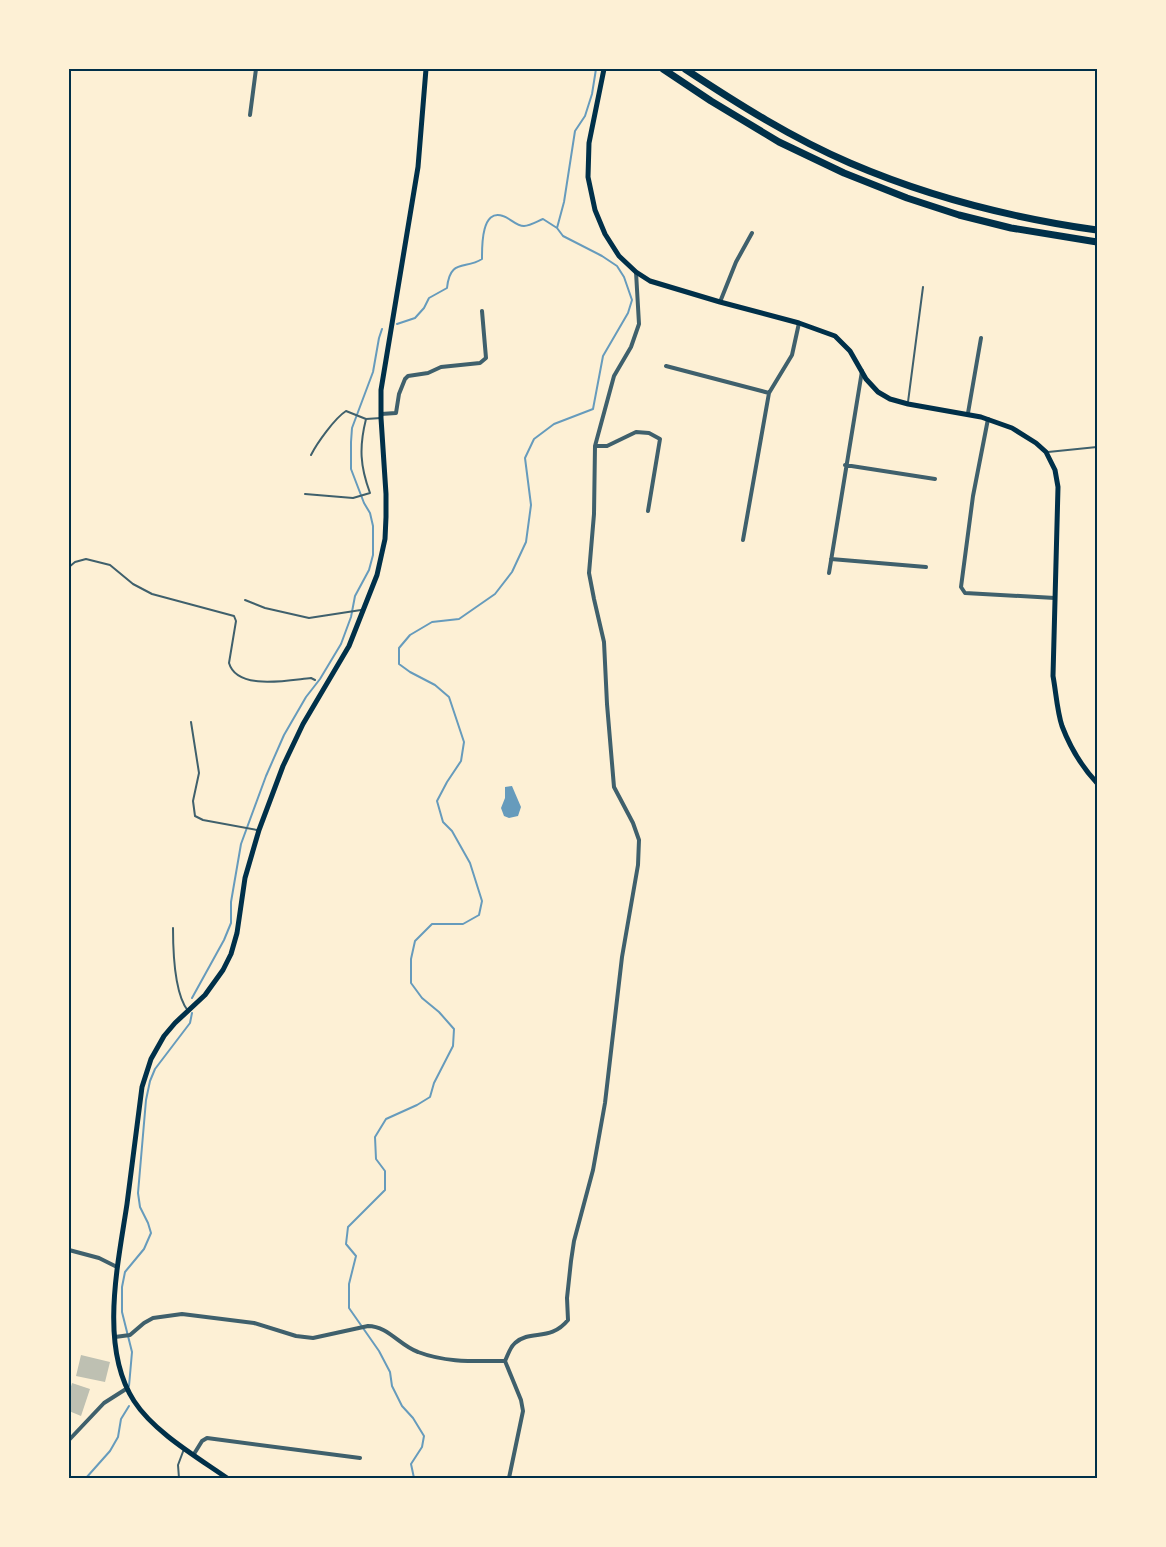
<svg xmlns="http://www.w3.org/2000/svg" width="1166" height="1547" font-family="'Space Grotesk',sans-serif">
  <style>
    .water { fill: #669bbc }
    .lines { fill: none; stroke-linecap: round; stroke-linejoin: round }
    .stream { stroke: #669bbc; stroke-width: 2 }
    .building { fill: #bec0b2 }
    .service { stroke: #3f606c; stroke-width: 2 }
    .minor { stroke: #3f606c; stroke-width: 4 }
    .secondary { stroke: #003049; stroke-width: 5 }
    .motorway { stroke: #003049; stroke-width: 7 }
    .neatline { fill: none; stroke: #003049; stroke-width: 2 }
  </style>
  <rect width="100%" height="100%" fill="#fdf0d5"/>
  <path class="water" d="M512,786L521,807L518,816L509,818L504,816L501,808L505,798V787Z"/>
  <g class="lines">
    <path class="stream" d="M397,324L415,318L424,308L429,298L447,288C450,258 465,270 482,259C482,248 481,208 503,216C510,218 516,226 524,226C530,226 538,221 543,219L557,228
      M192,998L224,940L231,923V902L241,844L266,776L284,735L306,697L320,679L341,644L351,617L355,596L369,570L373,555V526L370,513L364,503L351,469V442L352,428L373,372L379,338L382,329
      M129,1386L132,1352L122,1312V1287L125,1272L144,1249L151,1233L148,1223L140,1207L138,1193L146,1100L150,1081L155,1069L190,1023L192,1013
      M86,1478L110,1451L118,1437L121,1419L129,1406
      M414,1478L411,1464L422,1447L424,1436L413,1418L402,1406L392,1386L390,1372L379,1351L349,1308V1284L356,1256L346,1244L348,1227L385,1190V1171L376,1159L375,1137L386,1119L417,1105L430,1097L434,1083L453,1046L454,1029L439,1012L422,998L411,983V959L415,941L432,924H463L479,915L482,901L470,863L452,831L443,822L437,801L447,782L461,761L464,742L449,697L435,685L410,672L399,664V648L410,635L432,622L459,619L495,594L512,572L526,542L531,505L525,458L534,439L554,424L593,409L603,356L628,313L632,300L624,277L617,266L602,256L563,236L557,228L564,202L575,131L585,116L592,94L596,69"/>
  </g>
  <path class="building" d="M81,1355L110,1362L105,1382L76,1376Z
    M72,1383L90,1389L81,1416L69,1411V1393Z"/>
  <g class="lines">
    <path class="service" d="M908,402L923,287
      M1048,452L1097,447
      M311,455C317,443 335,418 346,411L366,419L381,418
      M305,494L353,498L370,493C360,466 359,447 366,419
      M69,567L75,562L86,559L110,565L133,584L152,594L234,616L236,621L229,663C237,691 289,680 311,678L315,680
      M245,600L265,608L309,618L361,610
      M191,722L199,773L193,801L195,816L203,820L257,830
      M173,928C173,950 174,993 188,1011
      M179,1478L178,1465L184,1449"/>
    <path class="minor" d="M250,115L256,69
      M720,302L736,262L752,233
      M666,366L769,393
      M968,413L981,338
      M381,414L396,413L399,394L405,379L408,376L428,373L441,367L480,363L486,358L482,311
      M988,419L973,496L961,587L965,593L1055,598
      M595,446H607L636,432L649,433L660,439L648,511
      M845,465L935,479
      M743,540L769,393L792,355L799,323
      M831,559L926,567
      M829,573L862,371
      M69,1250L99,1258L117,1267
      M115,1337L130,1335L144,1323L153,1318L182,1314L254,1323L296,1336L313,1338L368,1326C388,1326 400,1346 418,1352C447,1363 475,1361 505,1361
      M505,1361C508,1355 510,1347 515,1343C531,1329 550,1342 568,1320L567,1298L571,1261L574,1241L593,1170L605,1103L622,957L638,865L639,840L633,823L614,787L607,704L604,642L594,599L589,573L594,514L595,446L614,376L631,347L639,324L636,272
      M505,1361L521,1400L523,1411L509,1478
      M69,1440L104,1403L126,1389
      M194,1454L202,1441L207,1438L360,1458"/>
    <path class="secondary" d="M604,69L589,143L588,177L595,210L605,234L619,256L636,272L650,281L720,302L799,323L835,336L850,351L866,379L878,392L890,399L908,404L981,417L1012,428L1036,443L1046,452L1055,470L1058,487L1053,676C1056,692 1057,711 1062,726C1070,747 1082,767 1097,783
      M227,1478C197,1457 154,1432 134,1401C99,1347 118,1264 127,1204C132,1165 137,1126 142,1087L151,1059L164,1036L175,1023L205,995L223,970L231,954L237,933L245,878L259,830L283,766L303,724L349,646L377,575L385,539L386,517V494L381,418V390L418,167L426,69"/>
    <path class="motorway" d="M663,69L711,101L779,142L844,173L907,198L959,215L1011,228L1097,242
      M685,69C738,104 792,138 850,163C929,197 1012,218 1097,230"/>
  </g>
  <rect width="1166" height="1547" fill="none" stroke="#fdf0d5" stroke-width="140"/>
  <rect x="70" y="70" width="1026" height="1407" class="neatline"/>
</svg>
